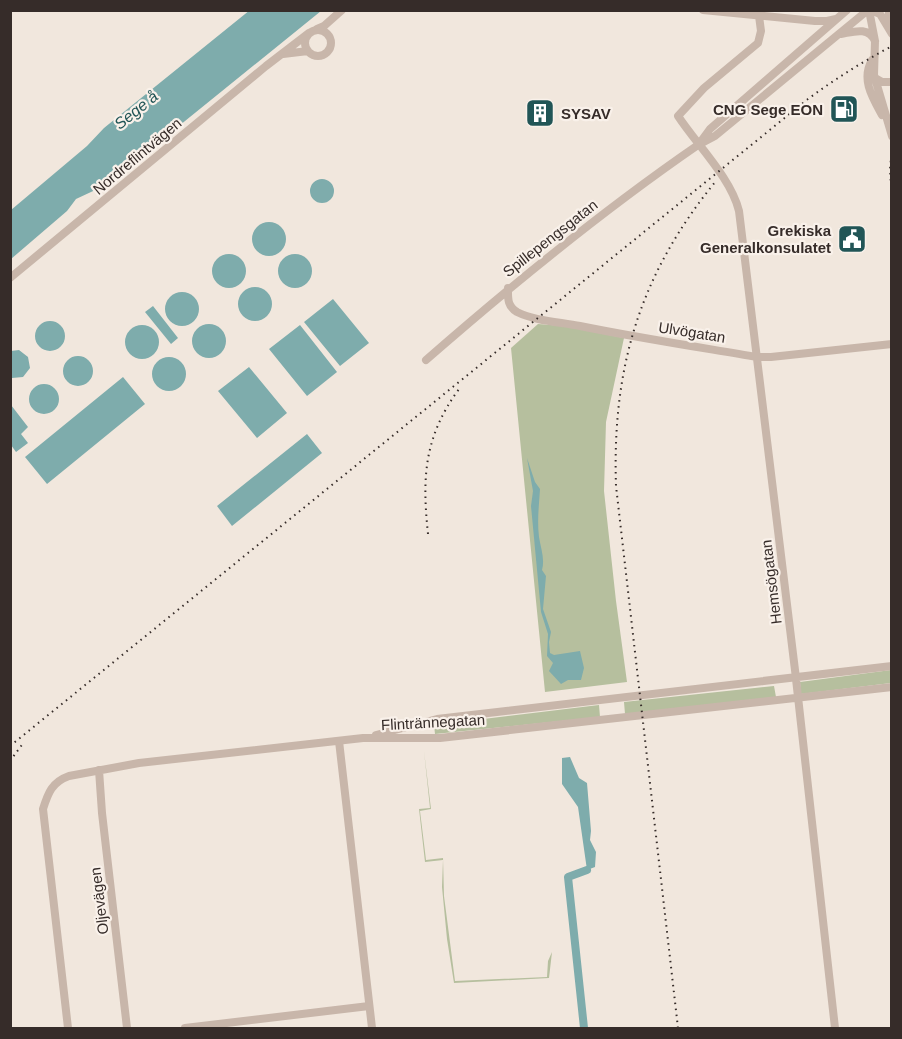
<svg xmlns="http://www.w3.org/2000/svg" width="902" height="1039" font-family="Arial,sans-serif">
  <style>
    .green { fill: #b6bf9e }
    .water { fill: #7eacac }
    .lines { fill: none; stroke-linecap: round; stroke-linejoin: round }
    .canal { stroke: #7eacac; stroke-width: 8 }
    .minor { stroke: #c8b6aa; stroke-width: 8 }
    .rail { stroke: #362c29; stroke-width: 2; stroke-dasharray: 1.5 4.5; stroke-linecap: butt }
    .labels { text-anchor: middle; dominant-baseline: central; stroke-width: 4.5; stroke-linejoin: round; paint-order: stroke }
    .poi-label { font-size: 15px; font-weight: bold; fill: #362c29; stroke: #f9f1ea; text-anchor: end }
    .street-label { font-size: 15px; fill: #362c29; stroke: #f9f1ea }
    .water-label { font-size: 16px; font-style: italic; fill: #215556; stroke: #f9f1ea }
  </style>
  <rect width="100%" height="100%" fill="#f1e7dd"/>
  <path class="green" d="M538,324L564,326L624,338L606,422L604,491L616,601L627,682L545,692L511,348Z
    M891,670V683L801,694L800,682Z
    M774,686L776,697L625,714L624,702Z
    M599,705L600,717L435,734L434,725Z
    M424,751L431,809L420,811L426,860L443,858L444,896L455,981L547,977L548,961L552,952L549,978L454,983L447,939L442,887L443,860L425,862L419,809L430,808Z"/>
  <path class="water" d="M250,10L321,11L106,185L76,199L67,211L11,259V210L87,146L104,128Z
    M310 191a12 12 0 1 1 24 0a12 12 0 1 1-24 0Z
    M252 239a17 17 0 1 1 34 0a17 17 0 1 1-34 0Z
    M212 271a17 17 0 1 1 34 0a17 17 0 1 1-34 0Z
    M278 271a17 17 0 1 1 34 0a17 17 0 1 1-34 0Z
    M238 304a17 17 0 1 1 34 0a17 17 0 1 1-34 0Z
    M165 309a17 17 0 1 1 34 0a17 17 0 1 1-34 0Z
    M333,299L369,343L340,366L304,322Z
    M153,306L178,338L171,344L145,312Z
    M35 336a15 15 0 1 1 30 0a15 15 0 1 1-30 0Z
    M192 341a17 17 0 1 1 34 0a17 17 0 1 1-34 0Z
    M300,325L337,372L307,396L269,349Z
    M125 342a17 17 0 1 1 34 0a17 17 0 1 1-34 0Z
    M19,350L28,357L30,368L23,377L12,378L11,351Z
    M63 371a15 15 0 1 1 30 0a15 15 0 1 1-30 0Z
    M152 374a17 17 0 1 1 34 0a17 17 0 1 1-34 0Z
    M249,367L287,413L257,438L218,391Z
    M123,377L145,404L47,484L25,457Z
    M29 399a15 15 0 1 1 30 0a15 15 0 1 1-30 0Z
    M11,405L28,427L21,434L28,443L16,452L11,445Z
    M307,434L322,453L232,526L217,506Z
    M527,458L535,482L540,489C539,505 537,521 539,537C541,549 545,559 542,570L546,576L543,609L551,632L549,642L550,653L554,655L580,651L584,668L581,680H568L561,684L549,671L553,663L547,656L548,634L541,612L531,506L533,491Z
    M570,757L579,778L587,783L591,831L590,840L596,852L595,867L587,870L578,807L562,784V758Z"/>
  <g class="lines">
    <path class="canal" d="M584,1028L568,877L587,870"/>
    <path class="minor" d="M703,10L815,21H827L836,19
      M869,10L875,41L874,75L892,136
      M871,10L880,14L892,34
      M759,16L761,31L758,43L704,88L678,116C697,145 731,178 739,211L795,670L835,1028
      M888,25L889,10
      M317,29L324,26L342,10
      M305 43a13 13 0 1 1 26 0a13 13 0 1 1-26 0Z
      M841,34C853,32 868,26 875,41
      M283,54L308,51
      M872,60C861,79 872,97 882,115
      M875,78L882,82H892
      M699,144L710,129L847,10
      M10,278L266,66L309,33
      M508,288C508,298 507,306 517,312C535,321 560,322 580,326C639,338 698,347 757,357H771L892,344
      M426,360C513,284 602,211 698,145L715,136L868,10
      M376,735L437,719L892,666
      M339,741L372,1028
      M99,770L102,813L127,1028
      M68,1028L43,809C48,793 52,782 69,776L139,763L363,738H440L892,687
      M185,1028L369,1006"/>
    <path class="rail" d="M892,149L890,169L892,201
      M428,534C422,477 424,437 459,389
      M10,746L808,99C835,79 862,62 892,46
      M10,761L24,742
      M678,1028L616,486C612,367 640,274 716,181"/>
  </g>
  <defs>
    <g id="fuel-square" transform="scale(1.5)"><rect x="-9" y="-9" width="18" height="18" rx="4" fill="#215556" stroke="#f9f1ea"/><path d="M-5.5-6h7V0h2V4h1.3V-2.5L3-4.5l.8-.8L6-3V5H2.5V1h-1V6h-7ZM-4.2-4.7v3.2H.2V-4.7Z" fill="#fff"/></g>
    <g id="building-square" transform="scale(1.5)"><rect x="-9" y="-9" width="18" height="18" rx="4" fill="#215556" stroke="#f9f1ea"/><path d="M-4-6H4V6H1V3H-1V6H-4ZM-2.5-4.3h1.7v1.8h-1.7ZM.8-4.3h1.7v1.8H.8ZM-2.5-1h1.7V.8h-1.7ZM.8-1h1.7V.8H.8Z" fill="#fff"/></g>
    <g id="civic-square" transform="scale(1.5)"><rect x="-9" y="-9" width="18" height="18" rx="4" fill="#215556" stroke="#f9f1ea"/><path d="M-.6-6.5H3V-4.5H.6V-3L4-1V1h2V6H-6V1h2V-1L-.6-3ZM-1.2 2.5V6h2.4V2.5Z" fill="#fff"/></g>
  </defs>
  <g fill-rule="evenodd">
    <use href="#fuel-square" x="844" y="109"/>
    <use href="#building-square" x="540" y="113"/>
    <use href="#civic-square" x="852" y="239"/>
  </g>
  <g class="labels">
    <g class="poi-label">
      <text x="823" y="109">CNG Sege EON</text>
      <text x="561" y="113" text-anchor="start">SYSAV</text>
      <text x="831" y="230">Grekiska<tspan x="831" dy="17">Generalkonsulatet</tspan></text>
    </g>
    <g class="street-label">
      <text transform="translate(137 156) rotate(-40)">Nordreflintvägen</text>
      <text transform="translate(550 238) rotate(-38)">Spillepengsgatan</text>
      <text transform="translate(692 332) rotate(9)">Ulvögatan</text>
      <text transform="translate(771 582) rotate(-97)">Hemsögatan</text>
      <text transform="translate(433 722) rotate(-3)">Flintrännegatan</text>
      <text transform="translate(99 901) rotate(-97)">Oljevägen</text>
    </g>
    <g class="water-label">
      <text transform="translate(136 110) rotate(-39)">Sege å</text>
    </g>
  </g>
  <rect width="902" height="1039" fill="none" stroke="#362c29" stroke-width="24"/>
</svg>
